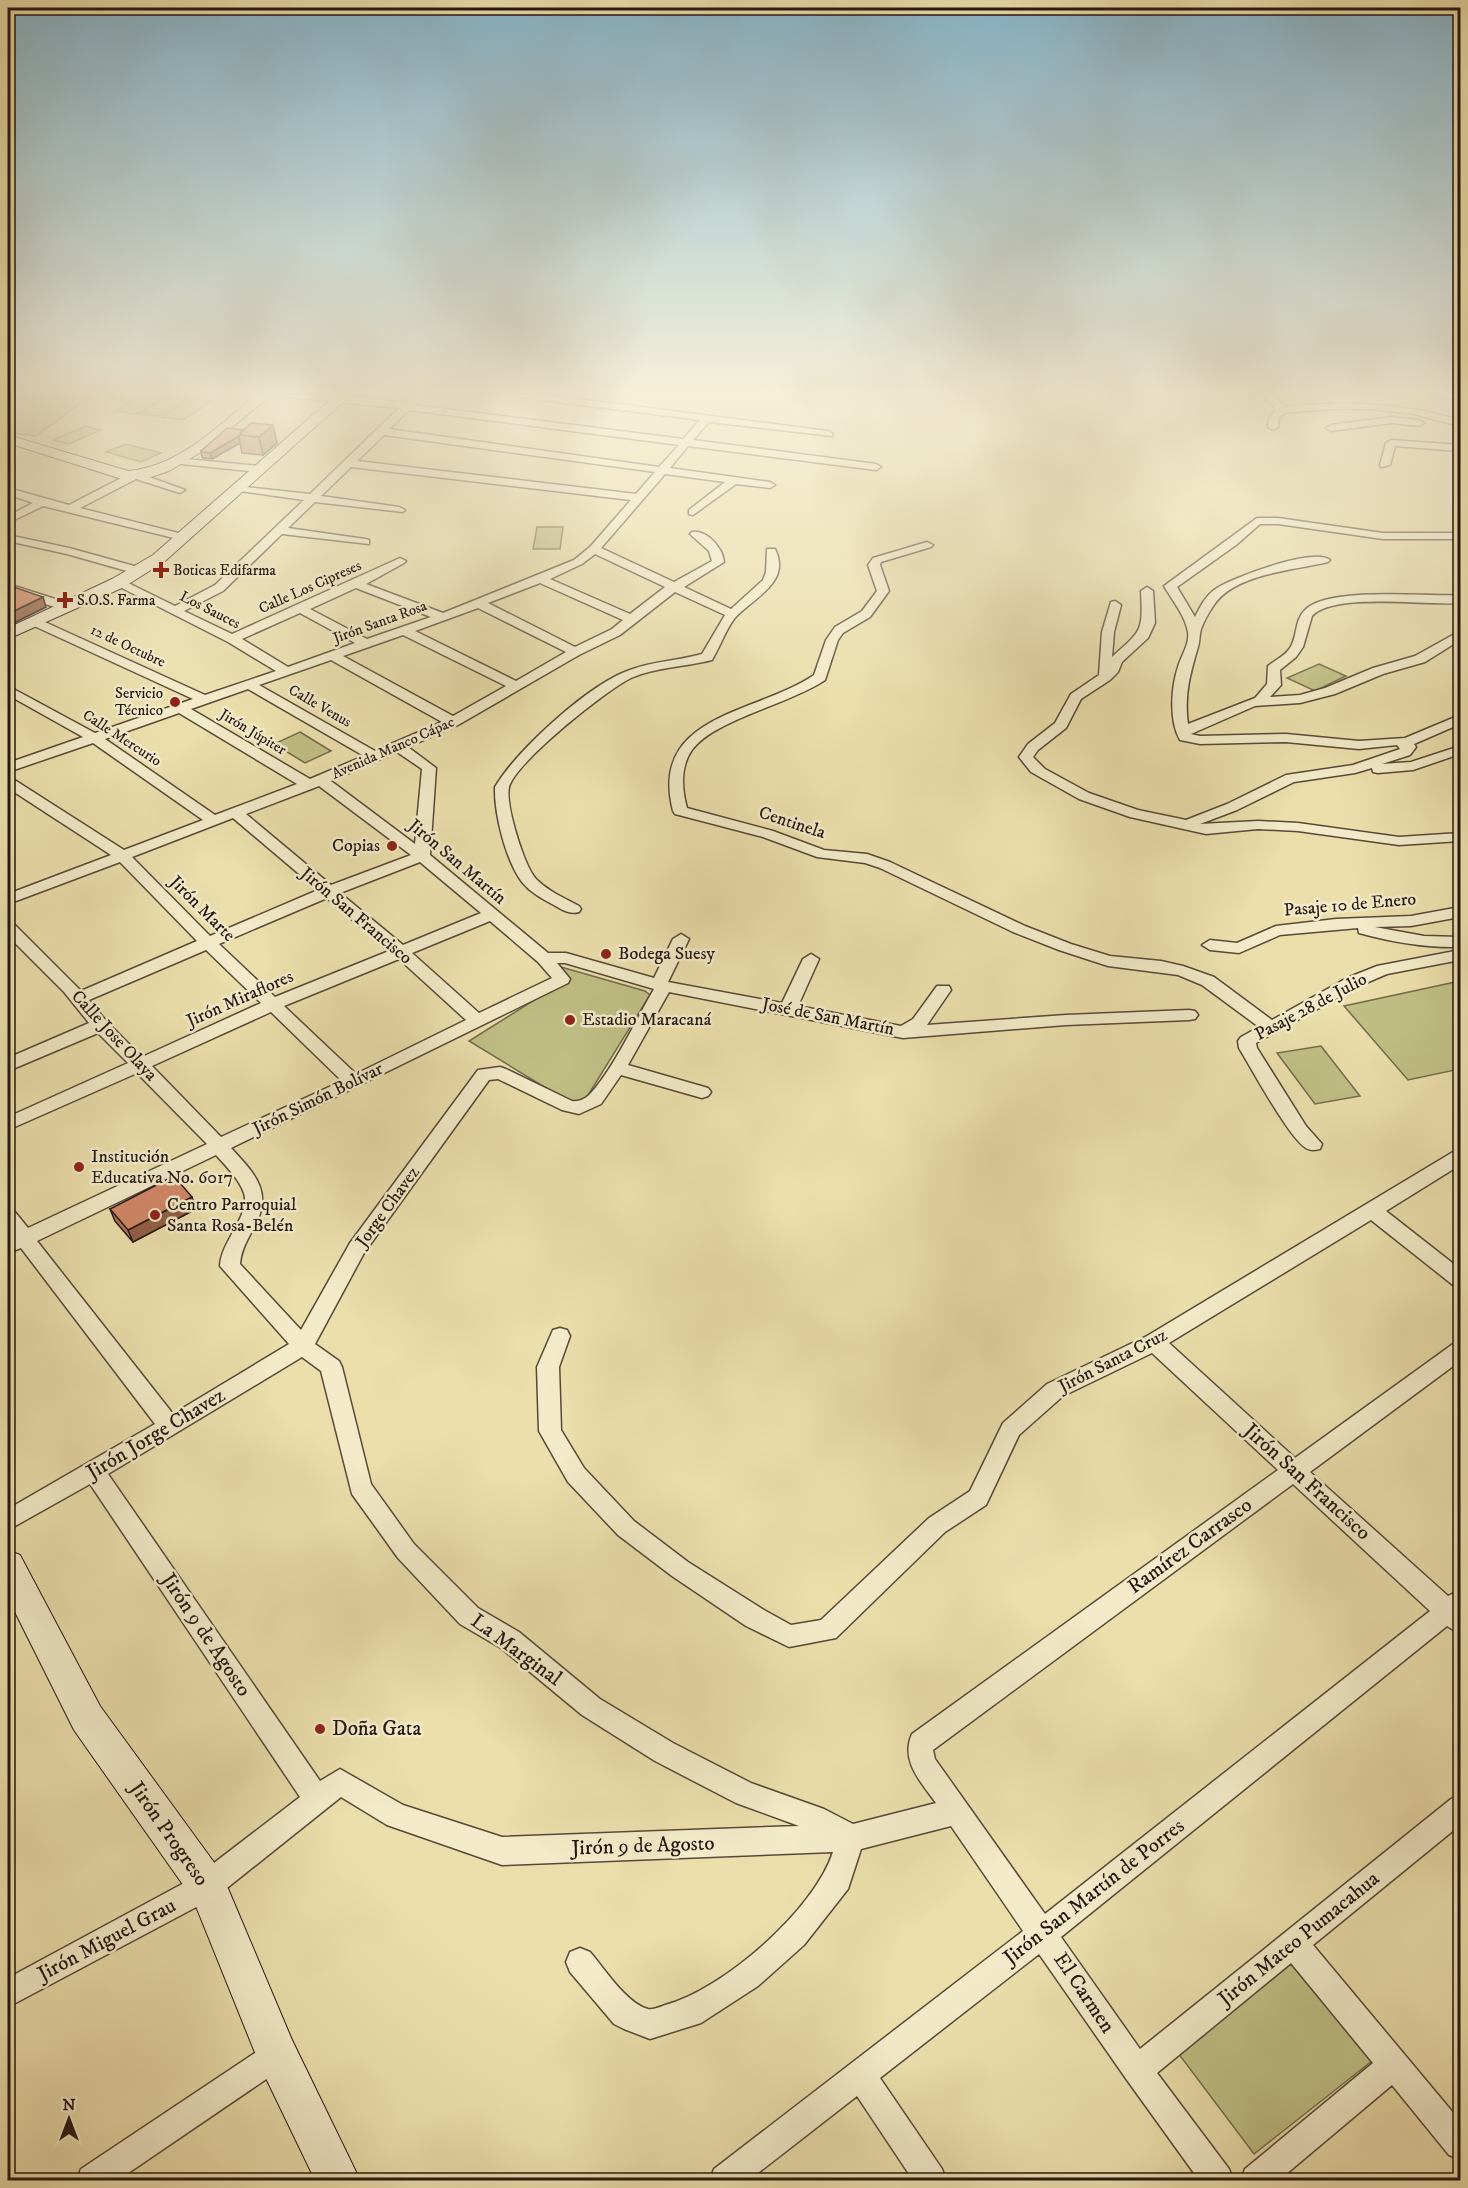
<svg xmlns="http://www.w3.org/2000/svg" width="1468" height="2188" font-family="'IM FELL DW Pica',serif">
  <style>
    .green { fill: #bfbf84; stroke: #726b4b; stroke-width: 1.5 }
    .lines { fill: none; stroke-linecap: round; stroke-linejoin: round }
    .street-casing { stroke: #564938; stroke-width: 3 }
    .secondary-casing { stroke: #241712; stroke-width: 2 }
    .street { fill: #f2eac8; fill-rule: evenodd }
    .secondary { fill: #f2eac8; fill-rule: evenodd }
    .wall { fill: #b47459; stroke: #241712; stroke-width: 1.5 }
    .shaded-wall { fill: #925e48; stroke: #241712; stroke-width: 1.5 }
    .building { fill: #d18767; stroke: #241712; stroke-width: 1.5 }
    .poi-dot { fill: #8f2418; stroke: #f2eac8; stroke-width: 2 }
    .labels { text-anchor: middle; dominant-baseline: central; stroke-width: 5; stroke-linejoin: round; paint-order: stroke }
    .far-poi-label { font-size: 15px; fill: #241712; stroke: #f2eac8; text-anchor: start }
    .far-street-label { font-size: 15px; fill: #241712; stroke: #f2eac8 }
    .street-label { font-size: 18px; fill: #241712; stroke: #f2eac8 }
    .poi-label { font-size: 18px; fill: #241712; stroke: #f2eac8; text-anchor: start }
    .near-street-label { font-size: 21px; fill: #241712; stroke: #f2eac8 }
    .near-poi-label { font-size: 21px; fill: #241712; stroke: #f2eac8; text-anchor: start }
  </style>
  <rect width="100%" height="100%" fill="#ebdeab"/>
  <filter id="stains"><feTurbulence type="fractalNoise" baseFrequency=".00333" numOctaves="4"/><feColorMatrix values="0 0 0 0 .2 0 0 0 0 .09 0 0 0 0 .02 0 0 0 .5 -.17"/></filter>
  <radialGradient id="worn" r=".72"><stop offset=".6" stop-color="#630" stop-opacity="0"/><stop offset="1" stop-color="#630" stop-opacity=".3"/></radialGradient>
  <path class="green" d="M8,394H93L36,436L8,432Z
    M144,394L166,396L136,414L116,411Z
    M168,396L188,398L159,416L139,414Z
    M191,399L212,401L183,420L162,417Z
    M85,426L101,430L69,444L53,440Z
    M126,444L161,453L141,462L106,452Z
    M537,527H563L560,549H533Z
    M1319,664L1346,676L1315,691L1287,678Z
    M300,732L331,751L305,763L274,744Z
    M561,967L645,991L650,995L582,1105H574L469,1041L563,982L558,969Z
    M1460,981V1069L1408,1080L1344,1006Z
    M1321,1046L1360,1096L1315,1104L1277,1053Z
    M1291,1964L1372,2061L1254,2154L1178,2053Z"/>
  <g class="lines">
    <g class="street-casing">
      <path id="street" d="M282,394L341,395L405,403L415,394H425L415,405L683,439L700,420L518,397L513,394H539L828,431L833,434L832,436L709,422L693,440L876,464L881,467L876,470L688,446L670,468L770,482L775,485L770,488L736,484L693,515L689,514V510L725,482L665,474L601,548L674,582L712,561L709,551L690,534L692,532C707,530 723,548 724,562L684,587L731,609L763,580L766,572L767,549H775C792,583 752,598 734,619C725,631 720,647 712,660C685,667 656,667 631,678C606,690 516,762 509,787C505,804 524,866 536,879C548,891 564,898 579,906L581,909L579,912C569,915 561,909 552,904C541,898 530,892 522,882C506,861 494,813 495,787C517,750 589,684 630,670C653,661 678,661 702,654L725,615L675,592L620,635L579,655L458,725L408,747L436,768L430,855L548,953H566L654,978L673,939L681,934L689,939L668,982L782,1003L803,959L811,954L819,959L798,1006L901,1026L913,1019L937,986H949L951,990L927,1025L1066,1015L1189,1010L1195,1011L1198,1015L1195,1019L1189,1020L1066,1025L903,1038L669,992L628,1065L708,1088L711,1092L708,1096L702,1098L621,1075L601,1104L579,1114L562,1110L498,1079L489,1080L364,1253L315,1344L339,1361L342,1367L371,1484L414,1544L478,1608L519,1632L600,1699L673,1743L751,1783L824,1809L853,1824L936,1803C921,1782 900,1761 912,1734L1278,1470L1152,1353L1063,1396L1019,1435L986,1505L945,1532L836,1638L789,1647L746,1626L672,1576L618,1535L568,1482L539,1431L537,1367L553,1330L560,1328L567,1330L570,1336L559,1367L561,1430L584,1468L634,1521L688,1562L764,1610L791,1625L821,1620L929,1518L970,1491L1003,1423L1047,1384L1147,1336L1453,1152L1460,1151V1165L1386,1211L1460,1269V1287L1453,1285L1371,1220L1169,1343L1295,1458L1453,1344L1460,1342V1361L1310,1472L1448,1596L1460,1590V1634L1447,1626L1061,1937L1140,2049L1451,1799L1460,1795V1825L1313,1945L1460,2121V2159L1449,2155L1392,2085L1279,2180H1241L1245,2169L1373,2063L1291,1963L1157,2073L1229,2169L1233,2180H1199L1127,2080L1039,1954L880,2078L942,2169L946,2180H913L857,2096L749,2180H710L714,2169L1023,1931L951,1826L861,1849L848,1889L804,1945L758,1986L701,2023L650,2039L624,2029L614,2024L570,1972L566,1962L570,1952L580,1948L590,1952C604,1968 627,2004 648,2009C653,2010 660,2007 665,2005C723,1990 815,1909 833,1852L502,1865L387,1825L341,1797L217,1896L8,2007V1978L197,1876L300,1797L90,1484L8,1530V1509L155,1424L21,1248L8,1253V1238L12,1236L8,1230V1210L15,1212L28,1228L207,1144L137,1073L8,1130V1117L128,1063L98,1033L8,1071V1058L89,1023L64,992L8,936V922L14,924L81,991L197,941L120,862L8,904V894L111,855L8,788V778L13,779L124,850L203,820L93,743L8,772V763L83,737L8,695V686L95,733L193,699L32,625L30,622L32,619L36,618L205,695L276,671L228,642L112,583L118,579L122,580L175,606L215,585L304,500L240,491L235,488L236,486L310,494L399,408L287,397ZM409,410L679,445L659,467L389,429ZM384,435L655,472L636,494L357,461ZM351,467L631,500L590,547L574,560L443,613L366,584L404,563L406,561L400,558L232,634L184,611L223,591L282,534L369,544V540L365,539L288,528L315,502L403,512L405,510L399,507L321,496ZM595,554L665,587L630,614L550,579L582,564ZM540,583L623,620L612,629L575,647L488,603ZM356,588L431,617L367,639L310,609ZM478,608L566,652L516,681L415,631ZM300,613L355,643L288,667L242,639ZM403,635L506,686L453,716L343,656ZM331,660L442,722L375,751L259,685ZM248,689L364,756L310,779L191,709ZM179,713L297,784L215,815L105,739ZM397,752L422,769L415,844L331,781ZM319,786L411,855L331,885L246,814ZM233,818L318,890L210,936L132,857ZM420,862L481,913L403,945L340,893ZM327,898L389,951L275,997L219,944ZM490,921L538,962L552,978L479,1013L412,953ZM206,950L261,1003L142,1057L107,1022L89,1000ZM399,959L466,1020L356,1074L284,1006ZM557,963H565L654,989C637,1018 612,1072 589,1095C585,1099 578,1102 572,1101L506,1069L500,1067L478,1070L350,1243L301,1330L240,1264C241,1250 247,1241 253,1229C274,1193 256,1175 231,1148L568,983L570,979ZM271,1012L342,1081L221,1137L152,1066ZM216,1155C226,1166 239,1179 244,1193C251,1215 221,1241 220,1266L289,1344L173,1414L37,1241ZM302,1357L321,1371L352,1494L398,1558L460,1624L501,1648L582,1715L655,1761L736,1803L799,1826L502,1837L403,1805L340,1769L320,1781L108,1474ZM1293,1484L1430,1611L1045,1914L935,1759L933,1750Z
        M1263,394H1273L1284,407C1345,400 1401,403 1460,420V426L1414,414L1372,409H1329L1284,413L1279,418L1278,427L1273,430L1268,427L1269,418L1276,410Z
        M1431,394H1460V400L1436,397Z
        M1391,417L1419,420L1424,423L1419,426L1391,423L1331,431L1326,428L1331,425Z
        M1391,440L1460,445V451L1395,446L1390,465L1381,467L1380,465L1386,443Z
        M176,458L259,466L264,469L259,472L172,463L171,461Z
        M138,473L185,490L180,493L136,479L80,508L186,535V539L182,540L43,506L8,523V516L33,503L8,494V488L69,505L129,474Z
        M1257,518H1278L1383,533H1460V539H1383L1278,524H1260L1236,545L1177,587L1195,617C1200,607 1205,597 1214,590C1230,578 1314,547 1330,560L1328,562C1295,570 1234,574 1214,605C1209,612 1204,621 1201,629C1199,635 1200,641 1198,647C1190,674 1184,695 1188,724L1255,698L1267,684L1268,666C1275,660 1285,656 1290,648C1298,636 1294,621 1305,610C1328,586 1426,597 1460,595V603C1426,606 1335,592 1312,616L1303,647L1296,657L1280,670L1281,685L1270,697L1300,695L1325,688L1373,668L1415,656L1460,631V640L1425,662L1383,674L1335,694L1300,703L1255,706L1191,734L1200,736L1286,734L1359,741L1405,738L1460,715V724L1414,744L1416,747L1410,755L1382,764L1411,762L1460,746V754L1413,770L1378,773L1373,772L1372,768L1355,773L1294,782L1237,810L1200,824L1258,821L1298,823L1399,837L1460,833V841L1399,845L1298,831L1258,829L1206,834L1130,817L1079,799L1031,772L1019,757L1028,744L1055,723L1071,694L1099,675L1102,632L1111,602L1115,601L1121,605L1114,632L1112,657C1142,630 1143,632 1141,591L1147,587L1153,591L1155,623L1148,638L1122,662L1118,672L1110,680L1081,699L1066,728L1038,750L1033,757L1045,769L1089,793L1138,810L1186,820L1227,804L1286,775L1353,765L1400,749L1397,745L1359,749L1286,742L1200,744L1180,740C1169,721 1171,688 1178,667C1181,656 1190,644 1188,632C1185,615 1172,600 1164,586Z
        M8,535L69,548L145,569L147,571L141,575L67,554L8,541Z
        M927,542L933,545L931,547L881,562L880,565L889,591L870,617L843,633L838,640L825,680C790,704 713,720 692,750C680,767 682,790 687,808L773,831L824,850L867,854L890,862L1025,926L1071,944L1110,956L1161,961L1183,966L1214,977L1272,1020L1347,978L1377,966L1460,950V960L1387,974L1359,986L1256,1043L1257,1048L1306,1126L1322,1144L1320,1149C1315,1150 1311,1151 1306,1148C1289,1138 1252,1069 1239,1048L1238,1041L1241,1037L1259,1027L1202,985L1178,975L1108,966L1059,950L1013,932L880,868L865,863L817,857L763,837L675,814L673,811C648,714 757,714 814,675L826,640L835,627L862,611L877,591L868,565L873,558Z
        M8,584L71,604L73,607L67,611L8,592Z
        M1460,907V917L1411,926L1375,927L1424,936L1460,937V947C1426,948 1392,942 1359,933L1358,928L1280,935L1239,953L1210,950L1202,945L1210,940L1237,943L1276,926L1336,919L1411,916Z
        M277,2040L287,2045L292,2055L287,2065L118,2180H77L81,2169L267,2045Z"/>
    </g>
    <g class="secondary-casing">
      <path id="secondary" d="M257,394H272L206,449L169,471L145,479H122L8,443V435L128,471C179,467 219,425 257,394Z
        M337,394H352L165,561L124,587L8,639V628L112,579L153,555Z
        M8,1550L20,1555L100,1706L221,1872L292,2040L360,2180H315L262,2070L193,1899L74,1730L8,1598Z"/>
    </g>
    <use href="#street" class="street"/>
    <use href="#secondary" class="secondary"/>
  </g>
  <path class="wall" d="M273,425L277,443L263,455L242,453L240,443L212,459L203,458L202,457L201,451L244,430Z
    M110,1209H196L133,1242L115,1221Z"/>
  <path class="shaded-wall" d="M273,425L277,443L263,455L259,437Z
    M239,436L240,443L212,459L210,453Z
    M43,597L46,607L8,626V614Z
    M192,1197L196,1209L133,1242L128,1230Z"/>
  <path class="building" d="M251,423L273,425L259,437L239,435Z
    M227,428L244,430L239,435V436L210,453L202,452L201,451Z
    M8,585L43,597L8,614Z
    M174,1176L192,1197L128,1230L110,1209Z"/>
  <linearGradient id="sky" x2="0" y2="1"><stop stop-color="#88b7ce"/><stop offset="0.56" stop-color="#f6f0d9"/><stop offset="1" stop-color="#f6f0d9" stop-opacity="0"/></linearGradient>
  <rect width="1468" height="700" fill="url(#sky)"/>
  <g class="poi-dot">
    <path d="M158 561h6v6h6v6h-6v6h-6v-6h-6v-6h6z"/>
    <path d="M62 591h6v6h6v6h-6v6h-6v-6h-6v-6h6z"/>
    <circle cx="175" cy="702" r="6"/>
    <circle cx="392" cy="846" r="6"/>
    <circle cx="606" cy="954" r="6"/>
    <circle cx="570" cy="1020" r="6"/>
    <circle cx="79" cy="1167" r="6"/>
    <circle cx="155" cy="1215" r="6"/>
    <circle cx="320" cy="1729" r="6"/>
  </g>
  <g class="labels">
    <g class="far-poi-label">
      <text x="173" y="570">Boticas Edifarma</text>
      <text x="77" y="600">S.O.S. Farma</text>
      <text x="163" y="693" text-anchor="end">Servicio<tspan x="163" dy="17">Técnico</tspan></text>
    </g>
    <g class="far-street-label">
      <text transform="translate(310 587) rotate(-24)">Calle Los Cipreses</text>
      <text transform="translate(210 610) rotate(27)">Los Sauces</text>
      <text transform="translate(380 622) rotate(-20)">Jirón Santa Rosa</text>
      <text transform="translate(128 646) rotate(25)">12 de Octubre</text>
      <text transform="translate(320 706) rotate(30)">Calle Venus</text>
      <text transform="translate(253 732) rotate(31)">Jirón Júpiter</text>
      <text transform="translate(122 738) rotate(33)">Calle Mercurio</text>
      <text transform="translate(393 748) rotate(-24)">Avenida Manco Cápac</text>
    </g>
    <g class="street-label">
      <text transform="translate(792 823) rotate(18)">Centinela</text>
      <text transform="translate(457 862) rotate(40)">Jirón San Martín</text>
      <text transform="translate(1350 905) rotate(-5)">Pasaje 10 de Enero</text>
      <text transform="translate(202 909) rotate(45)">Jirón Marte</text>
      <text transform="translate(356 916) rotate(40)">Jirón San Francisco</text>
      <text transform="translate(240 999) rotate(-24)">Jirón Miraflores</text>
      <text transform="translate(1311 1007) rotate(-28)">Pasaje 28 de Julio</text>
      <text transform="translate(828 1017) rotate(11)">José de San Martín</text>
      <text transform="translate(114 1036) rotate(47)">Calle Jose Olaya</text>
      <text transform="translate(318 1099) rotate(-26)">Jirón Simón Bolívar</text>
      <text transform="translate(388 1207) rotate(-54)">Jorge Chavez</text>
      <text transform="translate(1113 1361) rotate(-27)">Jirón Santa Cruz</text>
    </g>
    <g class="poi-label">
      <text x="380" y="846" text-anchor="end">Copias</text>
      <text x="618" y="954">Bodega Suesy</text>
      <text x="582" y="1020">Estadio Maracaná</text>
      <text x="91" y="1157">Institución<tspan x="91" dy="21">Educativa No. 6017</tspan></text>
      <text x="167" y="1205">Centro Parroquial<tspan x="167" dy="21">Santa Rosa-Belén</tspan></text>
    </g>
    <g class="near-street-label">
      <text transform="translate(156 1434) rotate(-31)">Jirón Jorge Chavez</text>
      <text transform="translate(1307 1482) rotate(42)">Jirón San Francisco</text>
      <text transform="translate(1190 1546) rotate(-36)">Ramírez Carrasco</text>
      <text transform="translate(206 1635) rotate(56)">Jirón 9 de Agosto</text>
      <text transform="translate(516 1650) rotate(36)">La Marginal</text>
      <text transform="translate(169 1834) rotate(55)">Jirón Progreso</text>
      <text transform="translate(643 1846) rotate(-2)">Jirón 9 de Agosto</text>
      <text transform="translate(1094 1892) rotate(-38)">Jirón San Martín de Porres</text>
      <text transform="translate(1299 1939) rotate(-39)">Jirón Mateo Pumacahua</text>
      <text transform="translate(107 1940) rotate(-28)">Jirón Miguel Grau</text>
      <text transform="translate(1084 1993) rotate(56)">El Carmen</text>
    </g>
    <g class="near-poi-label">
      <text x="332" y="1729">Doña Gata</text>
    </g>
  </g>
  <rect width="1468" height="2188" fill="none" stroke="#ebdeab" stroke-width="30"/>
  <rect x="9" y="9" width="1450" height="2170" fill="none" stroke="#241712" stroke-width="3"/>
  <rect x="15" y="15" width="1438" height="2158" fill="none" stroke="#241712" stroke-width="1.5"/>
  <g transform="translate(69 2119)" stroke="#f2eac8" stroke-width="4.5" paint-order="stroke">
  <path d="M0-4.5L10 22L0 15L-10 22Z" fill="#241712"/>
  <text y="-9" font-size="16" font-weight="bold" text-anchor="middle" fill="#241712">N</text>
  </g>
  <rect width="100%" height="100%" filter="url(#stains)"/>
  <rect width="100%" height="100%" fill="url(#worn)"/>
</svg>
